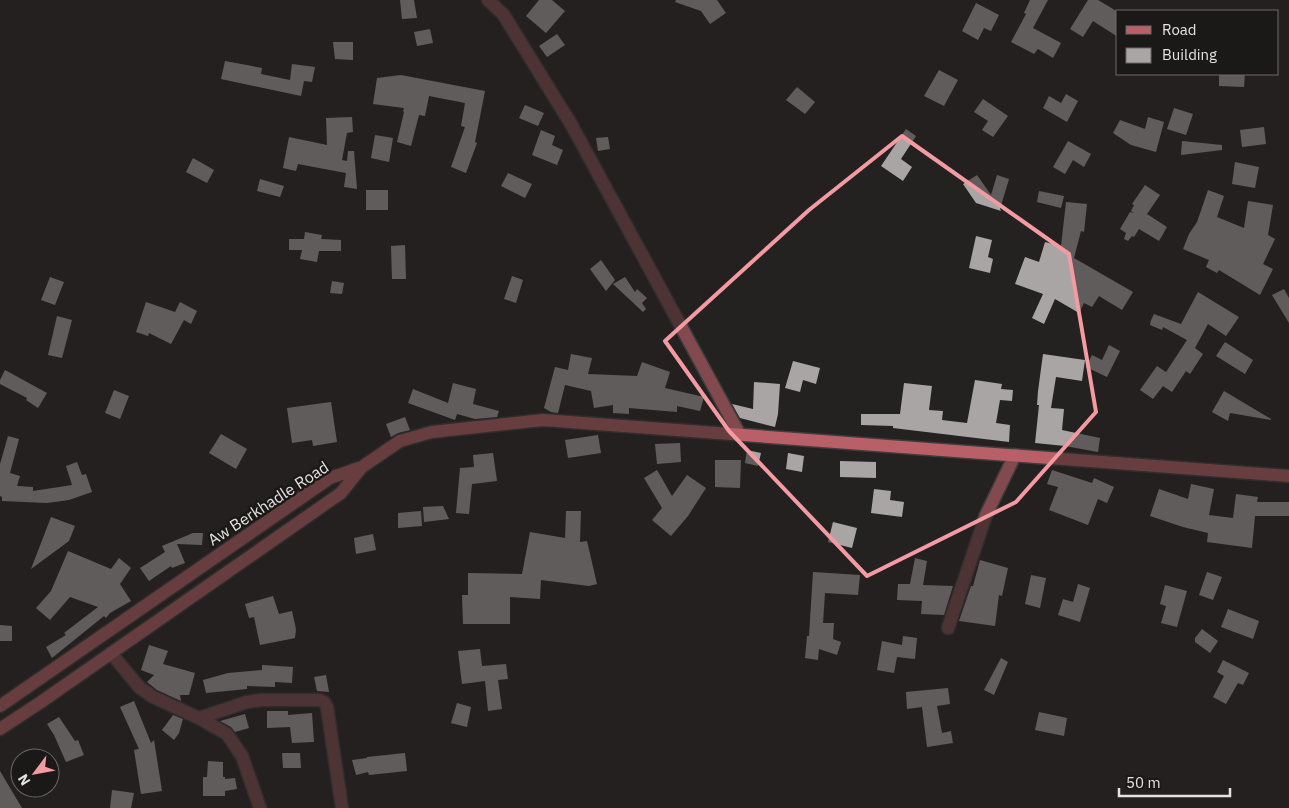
<svg xmlns="http://www.w3.org/2000/svg" width="1289" height="808" font-family="'IBM Plex Sans',sans-serif">
  <style>
    .building { fill: #a9a5a5 }
    .lines { fill: none; stroke-linecap: round; stroke-linejoin: round }
    .street-casing { stroke: #3f3c3c; stroke-width: 15 }
    .secondary-casing { stroke: #3f3c3c; stroke-width: 15 }
    .street { stroke: #824a4f; stroke-width: 12 }
    .secondary { stroke: #b85f67; stroke-width: 12 }
    .marked { fill: none; stroke: #f49aa1; stroke-width: 4; stroke-linejoin: round }
    .labels { text-anchor: middle; dominant-baseline: central; stroke-width: 5; stroke-linejoin: round; paint-order: stroke }
    .street-label { font-size: 16px; fill: #e5e2e2; stroke: #1b1818 }
  </style>
  <rect width="100%" height="100%" fill="#242121"/>
  <path class="building" d="M400,0H414L417,18L402,19Z
    M539,0H552L565,11L546,33L526,16Z
    M676,0H717L726,13L710,24L701,11L675,2Z
    M1030,0H1048L1033,28L1061,43L1053,58L1038,49L1034,54L1011,42L1026,14L1024,13Z
    M1088,0H1098L1118,12V37L1093,21L1083,37L1070,29Z
    M976,3L999,15L991,31L984,28L978,40L962,31Z
    M430,29L433,43L417,46L414,32Z
    M557,34L565,45L547,57L539,46Z
    M333,42H353V60L335,59Z
    M225,61L262,68L261,74L290,80L292,64L315,67L312,82L304,81L301,96L221,79Z
    M939,70L958,80L944,106L924,96Z
    M1219,74H1245L1244,87L1219,86Z
    M401,75L485,91L475,142L477,143L466,173L451,167L465,127L461,126L465,103L429,96L425,116L419,115L411,146L397,142L404,112L403,111L404,108L373,104L377,78Z
    M797,87L815,102L805,114L786,100Z
    M1066,94L1078,101L1067,122L1043,108L1049,96L1061,103Z
    M983,99L1008,116L993,137L982,130L988,121L974,112Z
    M525,105L544,113L538,126L519,118Z
    M1174,108L1193,114L1186,135L1167,129Z
    M352,117L353,132L347,133L342,160L347,161L348,151H354L357,189L344,187L346,173L298,164L296,171L283,168L289,137L327,145L326,118Z
    M1148,117L1164,122L1156,152L1131,145L1113,133L1120,120L1145,129Z
    M1264,127L1266,144L1242,147L1240,130Z
    M906,129L916,136L901,159L912,167L903,181L881,166Z
    M541,130L555,136L552,145L563,150L557,165L532,155Z
    M375,135L393,138L389,162L371,158Z
    M608,137L610,149L598,151L596,138Z
    M1068,141L1091,154L1084,167L1073,160L1065,174L1053,167Z
    M1182,141L1222,145V150L1181,155Z
    M193,158L214,170L207,183L186,172Z
    M1235,162L1259,167L1255,188L1232,184Z
    M508,173L532,184L525,198L501,186Z
    M977,175L991,195L997,175L1009,179L1000,209L1001,211L976,203L963,184Z
    M260,179L284,186L280,197L257,191Z
    M1145,185L1160,195L1147,214L1167,227L1159,241L1139,229L1134,237L1132,236L1128,241L1124,239L1126,233L1120,229L1130,212L1134,213L1131,211L1134,205L1132,204Z
    M366,190H388V210H366Z
    M1208,190L1224,196L1217,217L1244,228L1248,201L1273,205L1268,235L1275,239L1263,264L1273,269L1260,295L1219,270L1217,273L1206,267L1209,260L1183,249L1189,234L1197,222Z
    M1039,191L1064,196L1061,208L1037,202Z
    M1066,202L1087,204L1084,232L1081,231L1074,258L1133,292L1122,310L1099,296L1092,307L1084,303L1079,313L1055,299L1044,324L1032,318L1043,294L1015,284L1025,257L1039,262L1045,242L1061,246Z
    M305,232L322,235L321,239L341,240V251H319L317,262L300,259L302,250H289V239H304Z
    M976,236L992,240L988,257L993,259L990,273L969,268Z
    M405,245L406,279H392L391,246Z
    M601,260L615,280L606,291L590,269Z
    M512,276L523,280L516,303L504,299Z
    M50,277L64,282L55,305L41,300Z
    M625,277L635,292L637,289L647,298L642,303L646,309L643,312L613,284Z
    M332,281L344,283L342,294L330,293Z
    M1284,289L1289,298V323L1272,295Z
    M1198,292L1239,317L1226,336L1208,324L1195,348L1203,354L1190,374L1186,371L1172,392L1163,386L1153,399L1140,390L1157,366L1166,372L1187,340L1163,327L1162,330L1150,325L1151,320L1154,314L1181,324Z
    M146,302L175,312L180,302L197,311L191,324L184,320L171,344L149,333L148,336L136,332Z
    M57,316L72,320L62,358L48,355Z
    M1225,342L1253,360L1245,374L1216,356Z
    M1109,345L1120,351L1107,377L1086,367L1092,355L1102,360Z
    M571,354L592,358L588,374L637,376L642,362L670,372L665,388L704,397L700,411L677,406V412L629,408V414L613,413V405L594,408L591,391L565,385L558,413L551,412L544,408L555,367L568,370Z
    M1043,354L1085,360L1082,381L1056,377L1051,408L1064,409L1062,430L1100,438L1098,452L1065,446L1035,443L1039,405H1037L1038,391Z
    M793,361L820,368L816,384L803,380L800,392L785,388Z
    M5,370L47,393L38,408L26,400L27,398L0,384V380Z
    M975,380L1002,384L1001,389L1013,390L1012,401L1000,400L996,423L1010,425L1009,442L893,428V426L861,425V414H900L904,383L932,386L929,410L943,411L942,420L967,423Z
    M754,382L780,384L778,414L775,427L740,418L732,404L753,409Z
    M453,383L476,389L473,404L499,411L497,417L475,419L457,414L455,420L408,403L413,389L448,403Z
    M114,390L129,396L120,419L105,413Z
    M1224,391L1271,419V420L1230,413L1228,421L1212,412Z
    M331,402L337,442L313,446L312,440L292,443L287,408Z
    M405,417L410,430L398,433L391,437L386,424Z
    M221,434L247,449L236,469L209,453Z
    M598,435L601,453L568,458L565,440Z
    M8,436L19,439L10,473L20,476L17,486L33,487V491L72,485L66,466L77,462L82,475L86,474L92,492L69,500L47,503L2,501V497L0,496V464Z
    M680,443L681,462L657,464L655,444Z
    M747,450L761,453L758,466L745,463Z
    M493,453L497,481L472,484L469,514L456,513L460,468L474,467L473,455Z
    M788,453L804,456L802,472L786,469Z
    M715,460H741L740,488L715,487Z
    M840,461L876,462V478L840,477Z
    M657,470L672,496L687,475L706,488L688,516L671,536L652,520L662,508L644,478Z
    M1052,470L1092,483L1094,478L1114,487L1107,503L1098,499L1088,525L1049,510L1058,487L1047,484Z
    M1191,484L1214,489L1209,515L1233,518L1236,494L1258,497L1257,502H1289V516H1255L1252,548L1207,542L1208,533L1183,527L1150,516L1159,489L1188,499Z
    M874,489L891,491L890,500L904,502L902,517L871,513Z
    M443,506L449,519L424,522L423,507Z
    M421,511L422,526L398,528V513Z
    M566,511H581L580,542L587,541L597,584L589,586L541,580L540,599L510,597V624H463L462,595H468V573L522,574L530,532L565,538Z
    M51,517L75,526L69,541L31,569Z
    M833,522L857,528L852,548L828,542Z
    M193,533H203L202,545L177,544L185,563L172,568L171,566L149,581L140,568L165,552L162,546Z
    M373,534L376,550L356,554L354,538Z
    M68,551L111,569L119,558L131,568L120,584L131,601L110,613L106,618L104,616L52,658L46,647L66,635L64,633L98,607L70,597L50,620L36,608L51,591Z
    M915,558L927,561L923,585L953,586L944,615L921,614L922,601L897,600L898,584H910Z
    M980,560L1008,568L1002,596L999,595L995,626L959,621L971,586H973Z
    M813,572L860,575L858,595L825,593L823,623H834L833,639L841,642L837,655L819,649L818,660L805,658L807,636H809Z
    M1207,572L1222,577L1213,600L1199,595Z
    M1031,575L1046,578L1040,608L1025,604Z
    M1078,584L1090,588L1080,622L1058,615L1063,599L1073,602Z
    M1165,585L1187,591L1177,627L1161,623L1166,606L1160,604Z
    M273,596L279,614L292,611L296,629L295,638L260,645L254,617L249,618L245,604Z
    M1228,609L1259,621L1253,639L1221,627Z
    M0,625L12,626V641H0Z
    M1202,629L1218,641L1210,653L1195,642V638Z
    M903,636L917,638L915,659L897,657L894,673L877,670L882,641L902,645Z
    M149,645L168,651L163,664L195,673L189,695H180L181,701L157,690L147,682L154,675L141,670Z
    M480,649L482,666L506,664L508,679L498,680L502,709L488,711L485,681L462,684L458,651Z
    M1001,658L1008,662L994,695L984,690Z
    M1223,660L1249,673L1243,685L1238,683L1226,704L1213,697L1224,676L1217,672Z
    M262,665L293,667L292,683L275,682V687L247,686V689L206,693L203,680L228,673L262,670Z
    M326,675L329,692L317,691L314,677Z
    M948,688L950,704L937,706L942,733L951,731L953,743L927,747L922,707L907,709L906,692Z
    M134,701L151,743L154,740L162,791L141,794L134,750L139,749L120,707Z
    M457,703L471,707L467,727L451,723Z
    M267,711H288V715L312,713L314,742L292,743L290,727L267,728Z
    M1039,712L1067,718L1064,736L1035,730Z
    M245,714L249,728L235,732L231,727L220,721Z
    M173,715L183,719L179,733L174,740L162,730Z
    M59,717L75,741L78,740L84,755L66,762L54,735L47,724Z
    M282,753H300L301,768H283Z
    M405,753L407,771L369,775L368,772L356,775L352,760L367,758V757Z
    M208,761L223,762V777H225V779L235,778L237,789L225,791V796H203V777H207Z
    M0,771L22,808H0Z
    M112,790L134,793L131,808H110Z"/>
  <g class="lines">
    <g class="street-casing">
      <path id="street" d="M488,0L503,14L571,124L740,435
        M948,628L986,515L1015,455
        M111,653L139,687L153,697L199,718L227,734L242,756L260,808
        M199,718L247,702L262,700H319L324,702L327,707L342,808"/>
    </g>
    <g class="secondary-casing">
      <path id="secondary" d="M0,706L330,478L362,467L400,441L432,432L543,420L1289,476
        M0,729L41,702L341,493L362,467"/>
    </g>
    <use href="#street" class="street"/>
    <use href="#secondary" class="secondary"/>
  </g>
  <path d="M0 0H1289V808H0ZM902,136L1069,254L1096,412L1016,502L867,576L729,431L665,341L809,210Z" fill="#242121" fill-opacity=".55" fill-rule="evenodd"/>
  <path class="marked" d="M902,136L1069,254L1096,412L1016,502L867,576L729,431L665,341L809,210Z"/>
  <g class="labels">
    <g class="street-label">
      <text transform="translate(268 503) rotate(-33)">Aw Berkhadle Road</text>
    </g>
  </g>
  <rect x="1116" y="10" width="162" height="65" fill="#1b1818" stroke="#6c6969"/>
  <rect x="1126" y="26" width="25" height="8" fill="#b85f67" stroke="#6c6969"/>
  <text x="1162" y="35" font-size="15" fill="#e5e2e2">Road</text>
  <rect x="1126" y="48" width="25" height="15" fill="#a9a5a5" stroke="#6c6969"/>
  <text x="1162" y="60" font-size="15" fill="#e5e2e2">Building</text>
  <g transform="translate(35 773) rotate(238)"><circle r="24" fill="#1b1818" stroke="#6c6969"/>
  <path d="M0-4L9 19L0 12L-9 19Z" fill="#f49aa1"/>
  <text y="-8" font-size="14" font-weight="bold" text-anchor="middle" fill="#e5e2e2">N</text>
  </g>
  <path d="M1119 788v8h111v-8" fill="none" stroke="#e5e2e2" stroke-width="2.5"/>
  <text x="1126" y="788" font-size="15" fill="#e5e2e2" stroke="#1b1818" stroke-width="4" paint-order="stroke">50 m</text>
</svg>
